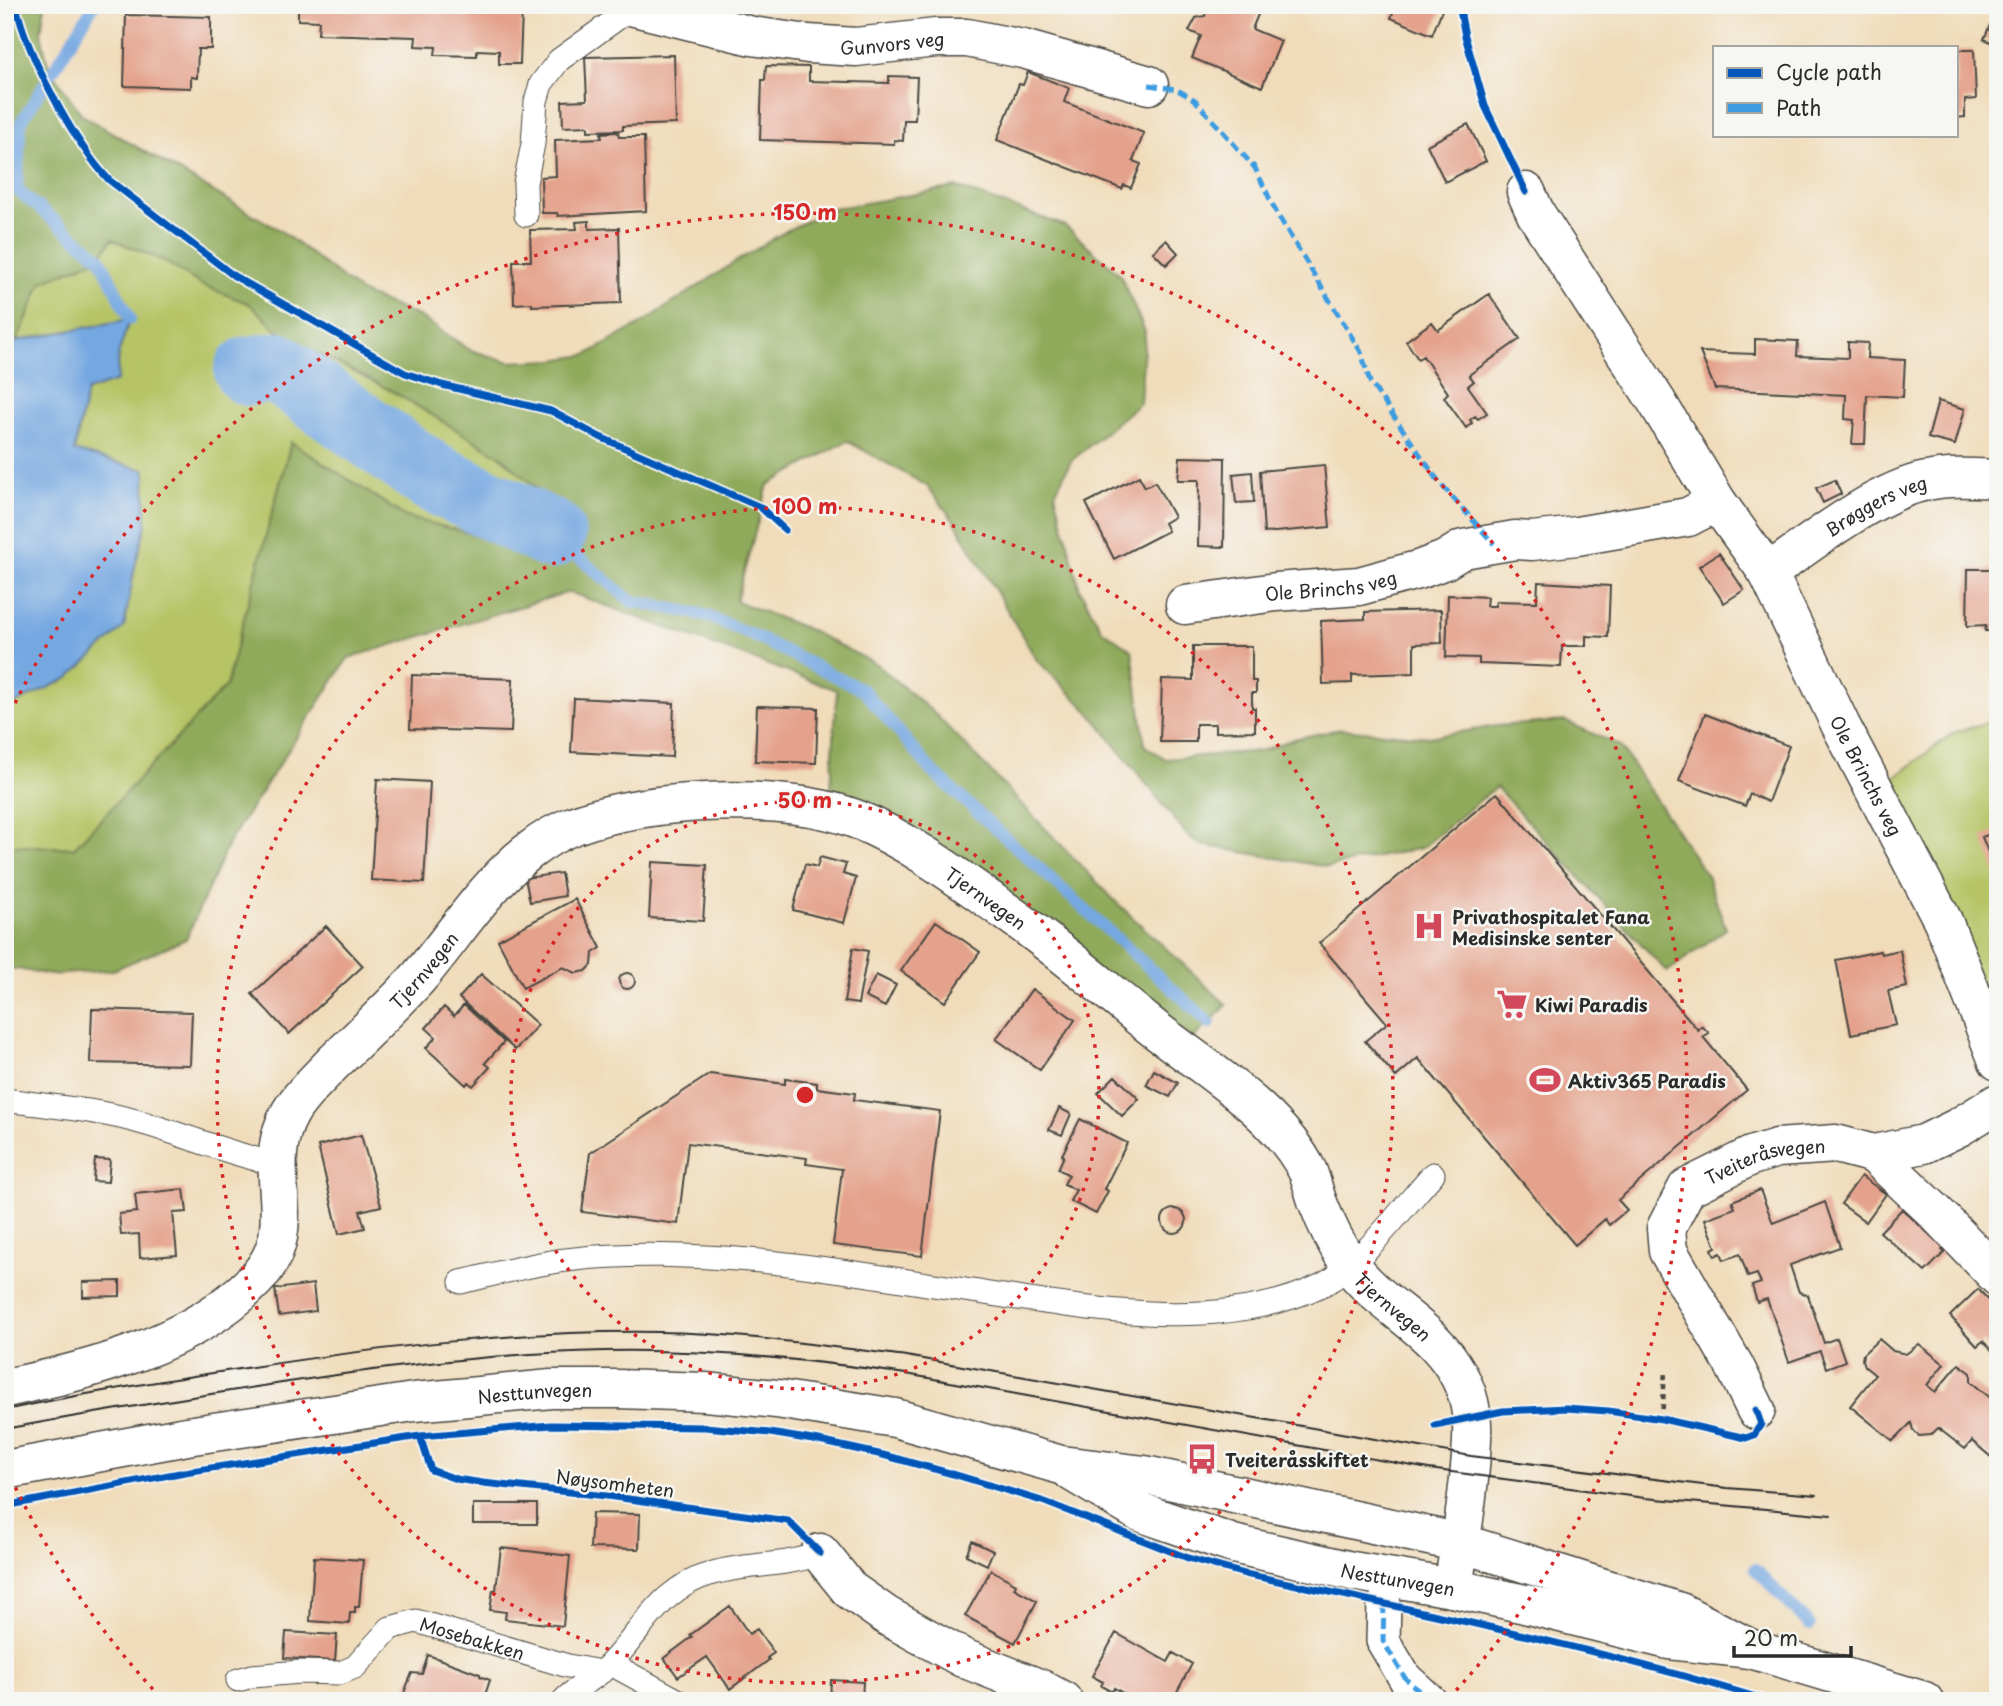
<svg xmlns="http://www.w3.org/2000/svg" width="2003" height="1706" font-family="'Playpen Sans',sans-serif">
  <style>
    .green { fill: #b6c466; stroke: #707848; stroke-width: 2 }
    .forest { fill: #90aa5b; stroke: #5e6a43; stroke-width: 2 }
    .water { fill: #75a7e1; stroke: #506986; stroke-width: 2 }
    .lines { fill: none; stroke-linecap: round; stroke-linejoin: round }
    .stream { stroke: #75a7e1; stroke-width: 12 }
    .river { stroke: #75a7e1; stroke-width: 70 }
    .building { fill: #e4a28c }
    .service-casing { stroke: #494640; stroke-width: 25 }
    .pedestrian-casing { stroke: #494640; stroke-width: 36 }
    .minor-casing { stroke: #494640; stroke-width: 41 }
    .primary-casing { stroke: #494640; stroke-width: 41 }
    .path { stroke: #494640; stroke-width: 4.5; stroke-dasharray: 5 5; stroke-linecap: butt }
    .service { stroke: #fff; stroke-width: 23 }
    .pedestrian { stroke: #fff; stroke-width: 33 }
    .minor { stroke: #fff; stroke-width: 38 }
    .primary { stroke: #fff; stroke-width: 38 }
    .tram { stroke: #2b2b2b; stroke-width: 2 }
    .quiet { stroke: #3d9ce1; stroke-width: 5; stroke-dasharray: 10 5; stroke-linecap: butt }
    .cycleway-casing { stroke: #f6f6f2; stroke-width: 11 }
    .cycleway { stroke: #0057b8; stroke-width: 7 }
    .ring { fill: none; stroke: #d62828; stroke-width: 3.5; stroke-dasharray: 3.5 7 }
    .labels { text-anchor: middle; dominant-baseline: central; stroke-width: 5; stroke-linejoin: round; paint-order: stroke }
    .street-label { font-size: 18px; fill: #2b2b2b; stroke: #f6f6f2 }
    .poi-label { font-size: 18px; font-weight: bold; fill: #2b2b2b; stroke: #f6f6f2; text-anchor: start }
    .centre { fill: #d62828; stroke: #f6f6f2; stroke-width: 3.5 }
    .ring-label { font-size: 21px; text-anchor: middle; font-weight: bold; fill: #d62828; stroke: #f6f6f2; stroke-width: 5; stroke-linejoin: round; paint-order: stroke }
  </style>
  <rect width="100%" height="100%" fill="#f6f6f2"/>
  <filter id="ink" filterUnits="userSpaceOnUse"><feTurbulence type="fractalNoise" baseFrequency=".0143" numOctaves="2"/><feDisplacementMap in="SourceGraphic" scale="14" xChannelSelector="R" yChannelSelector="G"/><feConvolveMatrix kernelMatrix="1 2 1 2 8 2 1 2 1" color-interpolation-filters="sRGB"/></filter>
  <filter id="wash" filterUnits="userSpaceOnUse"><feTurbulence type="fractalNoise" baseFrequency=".00686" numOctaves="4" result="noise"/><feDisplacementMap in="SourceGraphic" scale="28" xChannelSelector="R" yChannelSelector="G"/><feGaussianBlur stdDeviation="1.57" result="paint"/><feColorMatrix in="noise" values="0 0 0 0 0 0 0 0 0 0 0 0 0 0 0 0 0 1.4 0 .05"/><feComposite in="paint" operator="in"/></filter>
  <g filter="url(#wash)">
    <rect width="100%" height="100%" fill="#f0dcba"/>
    <path class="green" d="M111,239L162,260L202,285L250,304L283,336L390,390L502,457L573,521L561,557L406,517L291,442L226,686L74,848L5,845V708L69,678L135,566L146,524L74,452L87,391L117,381L119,351L130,319L17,341L42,282L100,258Z
      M1998,719V1041L1889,782L1953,733Z"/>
    <path class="forest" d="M5,5H45L41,33L48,66L82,115L281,231L362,293L420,317L470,350L510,362L553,360L586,355L639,325L735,262L786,231L832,209L956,187L1065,226L1120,274L1145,332L1140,403L1071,461L1055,493L1080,590L1102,630L1132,650L1145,746L1166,759L1260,751L1294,739L1340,729L1429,737L1497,726L1565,721L1620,746L1707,876L1726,929L1667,972L1496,787L1422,848L1328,867L1202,845L1187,835L1089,712L1036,659L955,522L927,486L847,441L768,485L736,601L805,628L876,664L934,713L1117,903L1227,1005L1193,1039L877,811L831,787L837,690L569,592L348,658L229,842L186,939L113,970L51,975L6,967L5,845L74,848L226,686L291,442L406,517L561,557L572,521L502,457L390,390L283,336L250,304L202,285L162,260L112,239L100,258L42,282L17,341L5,357Z"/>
    <path class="water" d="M130,319L119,351L117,381L87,391L74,451L145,470L146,524L135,566L124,627L69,678L5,708V357L17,341Z"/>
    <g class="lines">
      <path class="stream" d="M94,5L21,122L17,190L100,258L130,319
        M551,534L631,601L704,615L748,633L863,690L933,772L1210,1023
        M1755,1569L1810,1625"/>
      <path class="river" d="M249,371L276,367L432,477L551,534"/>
    </g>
    <g id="blocks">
      <path class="building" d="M217,5H246V11L217,10Z
        M298,5H478V10L522,11L520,64H499V51L477,50V56L435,55L436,47L415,46L416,37L318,34L319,21L298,20Z
        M1208,5H1262L1252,29L1281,41L1262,87L1192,58L1201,36L1189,31L1196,18L1205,16Z
        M1396,5H1444L1432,35L1391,18Z
        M1998,6V45L1984,39Z
        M126,15L211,17V49H198L197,78L191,77V88L124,86Z
        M1956,50H1974L1976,99L1965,100V117L1956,118Z
        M674,55L676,124L623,126V130L588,131V126L563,127L562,101L587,100L585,57Z
        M766,66L809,67V81L889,83V76L917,77L915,120H904L903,141L894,140V144L760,140L762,80H765Z
        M1028,72L1069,88L1064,102L1144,133L1133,161L1141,164L1131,188L1124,185L1122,189L997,140L1019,84L1023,85Z
        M1468,124L1486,161L1445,182L1427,145Z
        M618,132L619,137H644L646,211L558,216L557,213H542L541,177L556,176L555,140L602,138L601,133Z
        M589,221V229L619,228L621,303L532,306V303L514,304L513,261H531L530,230L577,229L576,222Z
        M1166,240L1178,253L1166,265L1153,252Z
        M1489,294L1520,339L1469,375L1474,381L1468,386L1487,413L1478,419L1475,416L1470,420L1472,423L1466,428L1444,397L1448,393L1423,356L1418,359L1406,341L1432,322L1438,330Z
        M1755,339L1798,341L1797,356L1848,358V342L1868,343L1867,358L1905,360L1903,397L1867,395L1865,444H1852L1854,420L1845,419L1846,395L1715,389L1700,352L1755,354Z
        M1938,401L1965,409L1955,445L1928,438Z
        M1180,457L1225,458L1224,547L1198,546L1199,480H1178Z
        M1324,465L1330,527L1264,533L1260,471Z
        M1252,472L1254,502L1236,503L1233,474Z
        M1139,476L1145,487L1155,482L1174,517L1164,523L1168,531L1114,559L1086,503Z
        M1835,480L1841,494L1823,503L1816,488Z
        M1719,553L1744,590L1724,603L1699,566Z
        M1968,569H1998V631H1985L1986,625L1967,626Z
        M1538,582L1610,586L1608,637L1586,636V646H1562L1561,667L1479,664V658L1446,657L1448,595L1487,597L1486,606H1495L1496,601L1537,602Z
        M1441,610L1442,643L1414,644V673L1352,675V683L1323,684L1321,621L1365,619V612Z
        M1193,646H1252V681H1256V693H1252V708H1255V731L1215,732V724H1196V742H1160L1162,679L1193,680Z
        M412,675L513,679L511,732L410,729Z
        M574,698L674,703L672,757L571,752Z
        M757,706L818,708L816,763L755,761Z
        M1705,714L1789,746L1768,802L1750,794L1745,806L1679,781Z
        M377,779L430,782L424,883L371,880Z
        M1497,793L1698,1030L1702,1026L1709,1033L1703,1037L1747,1090L1618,1200L1627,1210L1609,1225L1605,1219L1575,1245L1418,1058L1396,1077L1365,1041L1387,1023L1319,943Z
        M1998,831V877L1982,837Z
        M820,857L846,864L843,874L856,878L844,923L793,910L805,864L817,867Z
        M652,862L707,865L703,921L649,918Z
        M561,873L565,896L530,902L525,878Z
        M575,899L601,948L593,953L592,965L586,971L576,973L563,967L523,988L498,940Z
        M936,921L980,952L945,1002L901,971Z
        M326,926L363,966L289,1034L252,994Z
        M853,948L868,951L858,1004L844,1002Z
        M1900,950L1907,987L1888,991L1896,1025L1851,1034L1836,960L1880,951L1881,954Z
        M619 981a8 8 0 1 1 16 0a8 8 0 1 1-16 0Z
        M481,974L538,1025L515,1050L459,998Z
        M876,975L896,985L885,1007L865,997Z
        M1032,989L1075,1020L1040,1070L996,1039Z
        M464,1005L504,1042L485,1063L490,1067L473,1086L468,1082L466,1085L426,1048L436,1037L426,1028L444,1007L454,1016Z
        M92,1009L192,1012L190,1065L90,1063Z
        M1154,1070L1178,1083L1170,1097L1146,1085Z
        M710,1074L785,1084V1079L817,1083V1088L855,1093L854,1100L940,1111L922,1256L833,1245L842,1169L806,1164L807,1158L688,1143L678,1224L582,1212L590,1153Z
        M1115,1076L1139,1099L1122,1116L1098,1093Z
        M1059,1108L1071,1114L1062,1135L1049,1130Z
        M1080,1119L1127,1143L1104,1189L1108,1191L1096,1214L1070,1201L1076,1190L1064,1184L1069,1175L1058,1169L1064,1156L1062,1155Z
        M361,1135L381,1206L360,1211L365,1228L339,1234L318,1146Z
        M95,1159L110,1160L108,1182L93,1181Z
        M1861,1176L1886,1194L1866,1222L1841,1204Z
        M184,1189L187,1212L173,1213L177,1255L140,1258L139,1234L121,1235L119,1214L137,1212L135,1194Z
        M1760,1190L1773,1223L1825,1202L1840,1247L1790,1265L1799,1292L1808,1295L1824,1343L1837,1338L1845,1361L1826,1368L1820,1351L1789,1362L1767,1299L1757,1302L1752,1286L1761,1283L1757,1274L1748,1277L1740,1254L1724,1260L1721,1253L1715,1256L1712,1249L1716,1247L1705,1219L1735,1208L1732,1201Z
        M1162 1221a12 12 0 1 1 24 0a12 12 0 1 1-24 0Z
        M1902,1209L1944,1248L1942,1250L1945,1252L1925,1272L1880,1232Z
        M120,1281V1296L83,1297V1282Z
        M313,1284L316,1311L279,1316L275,1289Z
        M1978,1289L1998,1310V1357L1983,1341L1977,1346L1950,1316Z
        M1879,1339L1893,1351L1906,1354L1919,1344L1944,1364L1927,1385L1935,1392L1959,1364L1971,1373V1382L1998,1404V1449L1991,1457L1972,1441L1965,1449L1938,1428L1931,1435L1919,1436L1913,1430L1911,1423L1893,1441L1850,1406L1875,1375L1864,1366L1862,1360L1863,1354Z
        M473,1504H537V1524H473Z
        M592,1513L640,1514L639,1549L590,1548Z
        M972,1541L993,1551L987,1565L966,1555Z
        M501,1548L570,1556L563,1626L505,1619L506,1612L490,1610L493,1590H496Z
        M314,1557L363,1560L359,1607H355V1613H350L349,1624L310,1621Z
        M991,1570L1016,1584L1014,1588L1037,1601L1015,1643L965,1616Z
        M730,1606L749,1634L757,1629L774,1653L767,1658L769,1660L730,1689L707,1657L678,1677L664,1658L692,1637L690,1635Z
        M286,1632L337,1635L335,1661L284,1658Z
        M1116,1633L1168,1662L1173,1653L1192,1664L1172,1701H1137L1114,1688L1112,1692L1101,1686L1103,1682L1092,1676Z
        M428,1655L480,1674V1676L490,1680L483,1701L472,1698L471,1701H412L413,1698L404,1693L412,1673L422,1674Z
        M831,1680L863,1682L862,1701H830Z"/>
    </g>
  </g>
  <g filter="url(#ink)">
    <use href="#blocks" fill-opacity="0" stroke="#494640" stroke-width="2"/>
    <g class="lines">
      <g class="service-casing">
        <g id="service">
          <path d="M526,215L525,183L533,144L536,101L541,84L559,60L633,7"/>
          <path d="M5,1100C51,1106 99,1110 143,1123C188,1136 231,1155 277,1164"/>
          <path d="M461,1282C499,1273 536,1263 575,1259C628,1253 696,1255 749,1260C828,1267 906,1281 984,1293C1091,1309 1221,1334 1322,1285C1358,1268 1405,1205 1433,1174"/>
          <path d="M611,1664L679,1701"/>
          <path id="s1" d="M238,1680L252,1676L300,1672L340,1673L355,1667L390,1628L416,1621L568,1666L601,1672"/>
          <path d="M563,1701C577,1686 596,1679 610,1664C645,1628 659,1588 713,1573C749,1563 785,1567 820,1553"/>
        </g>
      </g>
      <g class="pedestrian-casing">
        <path id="pedestrian" d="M1384,1604L1383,1641L1405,1678L1430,1701"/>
      </g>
      <g class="minor-casing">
        <g id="minor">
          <path id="s2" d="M627,5L752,36L808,44L856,47L936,38H967L1023,49L1149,85"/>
          <path id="s3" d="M1526,192L1536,214L1657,402L1717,502L1768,573L1841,726L1943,921L1998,1061"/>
          <path id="s4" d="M1768,573C1810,543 1878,490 1927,481C1950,476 1975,478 1998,479"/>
          <path id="s5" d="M1185,605L1276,592L1359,586L1421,569L1445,560L1463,549L1515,540L1532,541L1577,536L1688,517L1717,502"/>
          <path d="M1874,1154L1933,1210L1998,1277"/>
          <path id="s6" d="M5,1388C90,1371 193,1344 255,1280C306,1228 257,1171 290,1113C301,1094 318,1079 333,1063C362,1035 392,1007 419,977C455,935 484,887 528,852C542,841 558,831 575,825C646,798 788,791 858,820C912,842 961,880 1008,913C1057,947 1101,986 1147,1023C1200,1066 1277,1109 1308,1172C1312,1182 1314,1193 1318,1203C1326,1224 1336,1244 1348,1262C1371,1296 1409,1315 1437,1345C1451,1360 1464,1381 1469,1402C1475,1427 1471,1453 1469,1479C1465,1516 1460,1551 1452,1588"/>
          <path id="s7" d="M1756,1410L1735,1367L1668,1251L1666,1228L1687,1188L1751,1156L1777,1148L1836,1144L1874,1154L1924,1144L1959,1127L1998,1103"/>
          <path d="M820,1553L850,1590L887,1616L963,1658L1041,1689L1063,1701"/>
        </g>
      </g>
      <g class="primary-casing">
        <g id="primary">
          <path id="s8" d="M5,1470L187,1436L414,1402L479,1396L551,1389H618L705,1392L777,1399L895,1418L1061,1465L1145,1475L1461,1543L1680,1612L1751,1649"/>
          <path id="s9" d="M1072,1472L1137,1511L1233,1544L1352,1571L1452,1588L1525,1604L1669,1640L1751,1649L1924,1701"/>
        </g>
      </g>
      <path class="path" d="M1662,1419L1665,1371"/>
      <use href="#service" class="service"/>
      <use href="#pedestrian" class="pedestrian"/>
      <use href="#minor" class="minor"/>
      <use href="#primary" class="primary"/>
      <path class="tram" d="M5,1410C85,1393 165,1380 246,1368C382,1347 520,1330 658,1332C741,1333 823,1346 906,1356L1471,1456L1727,1488L1817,1495
        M5,1429C89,1413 172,1400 256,1387C372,1369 487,1353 605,1351C705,1349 806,1359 906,1374L1429,1469L1645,1498L1831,1515"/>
      <path class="quiet" d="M1149,85L1176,89L1195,100L1255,168L1277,214L1361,352L1370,382L1439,482L1494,544
        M1384,1604L1383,1641L1405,1678L1430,1701"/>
      <g class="cycleway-casing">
        <path id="cycleway" d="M16,5C27,55 74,143 109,180L234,276L405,373L442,385L551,411L600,437L760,507L785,530
          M1459,5L1465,36L1485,106L1526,192
          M1435,1425L1503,1411L1566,1408L1608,1411L1662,1419L1746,1438L1754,1435L1761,1424L1756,1410
          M420,1436L431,1470L456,1479L483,1483L607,1496L788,1521L820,1553
          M5,1506L185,1472L420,1436L551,1425L705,1427L770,1433L819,1441L883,1455L953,1474L1045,1502L1188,1558L1245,1574C1421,1611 1597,1648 1769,1701"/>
      </g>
      <use href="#cycleway" class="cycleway"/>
    </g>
  </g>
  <g class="ring">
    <circle cx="805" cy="1095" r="294"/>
    <circle cx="805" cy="1095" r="588"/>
    <path d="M160 1697A882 882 0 0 1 6 1468M6 722A882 882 0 1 1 1450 1697"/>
  </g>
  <defs>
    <g id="hospital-bare" transform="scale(2.415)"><path d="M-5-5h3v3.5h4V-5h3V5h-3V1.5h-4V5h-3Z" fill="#d1495b" stroke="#f6f6f2" stroke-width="2.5" paint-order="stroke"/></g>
    <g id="supermarket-bare" transform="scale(2.415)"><path d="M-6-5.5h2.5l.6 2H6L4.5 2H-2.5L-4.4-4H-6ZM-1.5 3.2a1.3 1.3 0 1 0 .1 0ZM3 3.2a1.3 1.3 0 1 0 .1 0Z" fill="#d1495b" stroke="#f6f6f2" stroke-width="2.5" paint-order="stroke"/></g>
    <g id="stadium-bare" transform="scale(2.415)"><path d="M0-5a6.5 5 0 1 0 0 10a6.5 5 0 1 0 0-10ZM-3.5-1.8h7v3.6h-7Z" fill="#d1495b" stroke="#f6f6f2" stroke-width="2.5" paint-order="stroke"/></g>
    <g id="bus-bare" transform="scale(2.415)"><path d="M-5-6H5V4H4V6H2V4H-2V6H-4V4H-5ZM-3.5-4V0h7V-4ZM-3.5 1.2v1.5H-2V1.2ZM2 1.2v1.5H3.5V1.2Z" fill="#d1495b" stroke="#f6f6f2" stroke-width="2.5" paint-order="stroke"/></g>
  </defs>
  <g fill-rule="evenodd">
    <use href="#hospital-bare" x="1429" y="926"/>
    <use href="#supermarket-bare" x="1512" y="1004"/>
    <use href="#stadium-bare" x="1545" y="1080"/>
    <use href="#bus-bare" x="1202" y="1459"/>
  </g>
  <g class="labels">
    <g class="street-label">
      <text stroke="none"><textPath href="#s2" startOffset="270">Gunvors veg</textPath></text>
      <text stroke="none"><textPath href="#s4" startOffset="128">Brøggers veg</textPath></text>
      <text stroke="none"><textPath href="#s5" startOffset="147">Ole Brinchs veg</textPath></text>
      <text stroke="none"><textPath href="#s3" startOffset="677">Ole Brinchs veg</textPath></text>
      <text stroke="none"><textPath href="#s6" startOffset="1298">Tjernvegen</textPath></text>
      <text stroke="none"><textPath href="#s6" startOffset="648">Tjernvegen</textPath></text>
      <text stroke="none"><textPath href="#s7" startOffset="334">Tveiteråsvegen</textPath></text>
      <text stroke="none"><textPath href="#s6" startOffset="1886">Tjernvegen</textPath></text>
      <text stroke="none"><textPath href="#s8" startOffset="536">Nesttunvegen</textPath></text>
      <text transform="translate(615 1483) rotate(7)">Nøysomheten</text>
      <text stroke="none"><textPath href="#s9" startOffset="346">Nesttunvegen</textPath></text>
      <text stroke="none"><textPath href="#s1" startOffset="257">Mosebakken</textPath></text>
    </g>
    <g class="poi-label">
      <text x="1452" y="916">Privathospitalet Fana<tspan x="1452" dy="21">Medisinske senter</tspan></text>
      <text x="1535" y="1004">Kiwi Paradis</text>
      <text x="1568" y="1080">Aktiv365 Paradis</text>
      <text x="1225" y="1459">Tveiteråsskiftet</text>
    </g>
  </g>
  <circle cx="805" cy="1095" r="10" class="centre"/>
  <g class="ring-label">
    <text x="805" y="220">150 m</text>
    <text x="805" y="514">100 m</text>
    <text x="805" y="808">50 m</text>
  </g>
  <rect width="2003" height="1706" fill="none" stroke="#f6f6f2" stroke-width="28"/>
  <rect x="1713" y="46" width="245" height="91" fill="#f6f6f2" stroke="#a5a5a2" stroke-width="2"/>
  <rect x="1727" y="68" width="35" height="10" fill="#0057b8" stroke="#a5a5a2" stroke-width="2"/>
  <text x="1776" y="80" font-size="21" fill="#2b2b2b">Cycle path</text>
  <rect x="1727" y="103" width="35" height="10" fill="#3d9ce1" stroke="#a5a5a2" stroke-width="2"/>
  <text x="1776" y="116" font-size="21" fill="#2b2b2b">Path</text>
  <path d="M1734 1646v10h117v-10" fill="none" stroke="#2b2b2b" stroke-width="3.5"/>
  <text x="1744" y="1646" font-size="21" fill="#2b2b2b" stroke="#f6f6f2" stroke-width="5" paint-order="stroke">20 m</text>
</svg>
